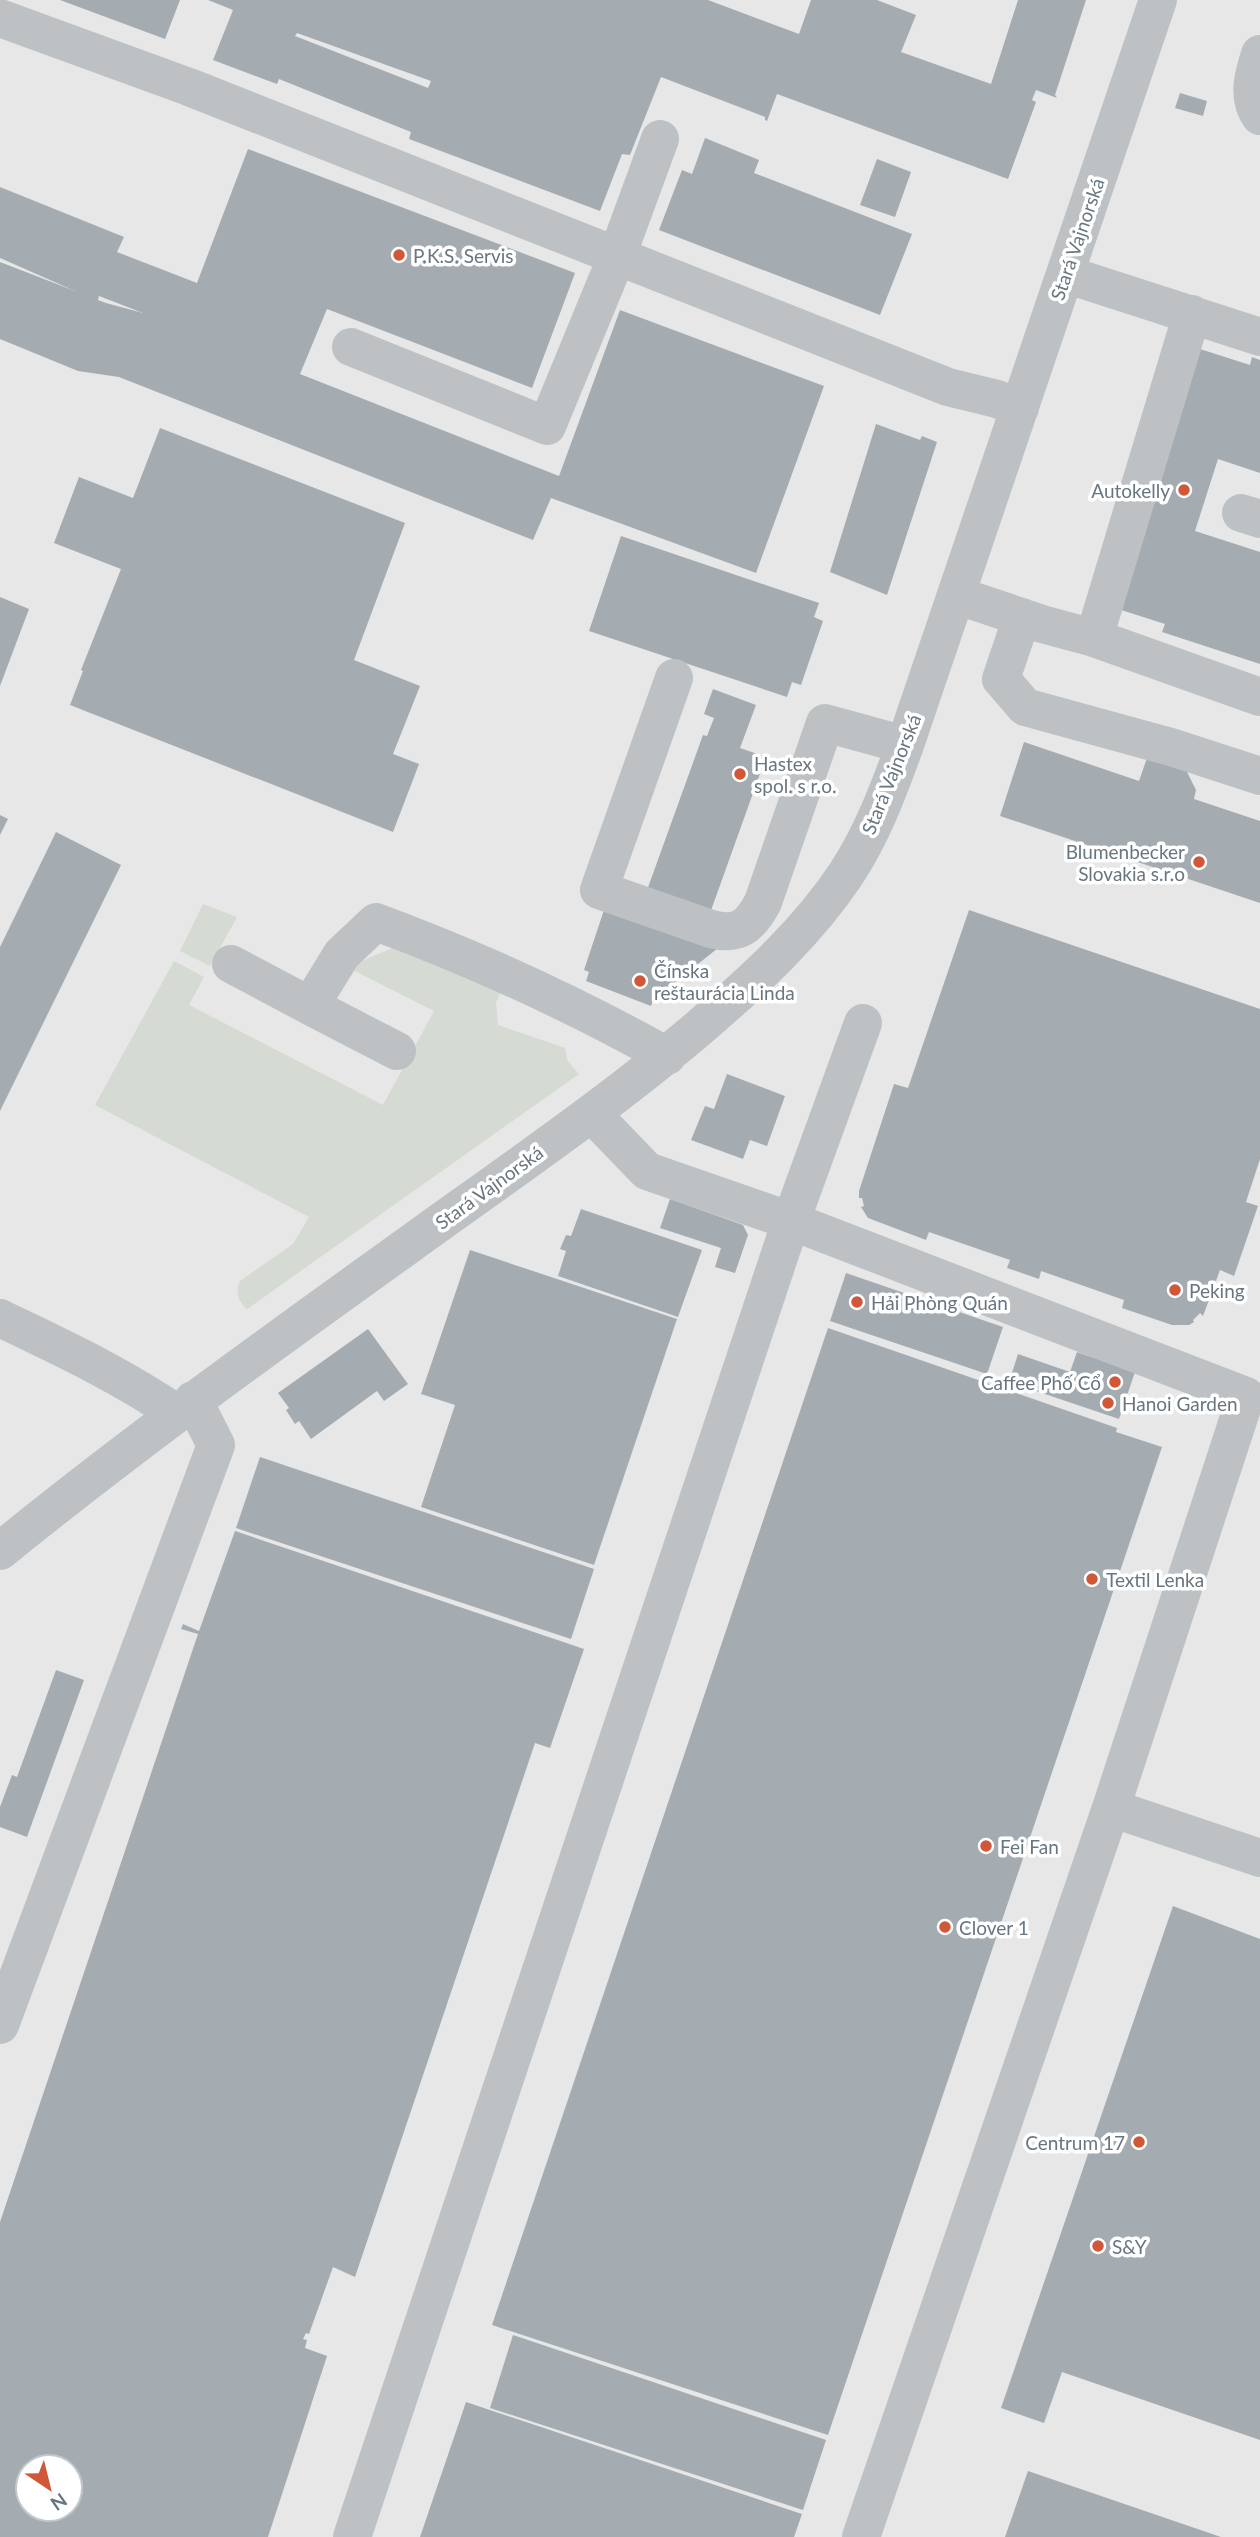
<svg xmlns="http://www.w3.org/2000/svg" width="1260" height="2537" font-family="Lato,sans-serif">
  <style>
    .built { fill: #e6e7e6; fill-rule: evenodd }
    .green { fill: #d5dad2 }
    .building { fill: #a5acb1; fill-rule: evenodd }
    .lines { fill: none; stroke-linecap: round; stroke-linejoin: round }
    .minor { stroke: #bdc1c4; stroke-width: 38 }
    .poi-dot { fill: #d05738; stroke: #fff; stroke-width: 2.5 }
    .labels { text-anchor: middle; dominant-baseline: central; stroke-width: 7; stroke-linejoin: round; paint-order: stroke }
    .street-label { font-size: 19px; fill: #687680; stroke: #fff }
    .poi-label { font-size: 19px; fill: #687680; stroke: #fff; text-anchor: start }
  </style>
  <rect width="100%" height="100%" fill="#f5f5f2"/>
  <path class="built" d="M0,0H1260V2537H0ZM28,2467H70V2509H28Z"/>
  <path class="green" d="M203,904L237,917L210,966L180,951Z
    M400,945L504,984L496,1003L498,1025L565,1048L567,1060L579,1074L247,1309C238,1300 235,1293 240,1281L293,1244L309,1217L95,1105L174,961L204,977L189,1005L383,1105L434,1011L347,967Z"/>
  <path class="building" d="M60,0H180L165,39Z
    M208,0H708L799,34L811,0H877L916,15L901,52L991,84L1018,0H1086L1055,95L1057,98L1036,90L1032,100L1036,102L1008,179L777,94L767,121L765,120V117L661,77L630,155L622,154L600,211L409,139L411,132L279,79L277,84L213,60L233,10ZM297,33L431,81L428,88L295,36Z
    M1180,93L1207,101L1203,116L1175,108Z
    M705,138L759,160L754,173L912,234L880,315L659,230L682,170L692,174Z
    M248,149L575,273L532,388L327,309L300,374L559,476L620,310L824,386L756,573L551,498L533,540L119,377L78,371L0,339V262L75,291L0,258V187L124,237L117,252L197,283ZM99,296L143,313L106,303L98,300Z
    M877,159L911,172L895,217L860,205Z
    M1200,349L1250,365L1252,357L1260,360V473L1218,459L1195,531L1260,552V664L1162,632L1165,624L1115,608Z
    M876,424L920,440L922,436L937,442L887,595L830,572Z
    M160,428L405,523L354,660L420,686L393,754L419,764L393,832L70,705L83,671L81,670L121,569L54,543L79,477L133,498Z
    M621,536L819,603L814,617L823,621L801,685L792,682L787,697L589,631Z
    M0,597L29,609L0,686Z
    M713,689L756,705L740,748L766,757L709,916L646,893L703,735L707,736L714,718L704,714Z
    M1024,742L1139,781L1148,755L1185,768L1196,790L1194,799L1260,821V903L1000,816Z
    M0,815L8,819L0,835Z
    M56,832L121,865L0,1111V947Z
    M606,904L723,944L653,1000L651,1006L586,981L589,972L584,970Z
    M969,910L1260,1009V1159L1246,1202L1258,1206L1234,1276L1220,1270L1203,1316L1200,1313L1193,1320L1194,1322L1189,1325H1172L1122,1308L1124,1300L1041,1271L1039,1279L1007,1268L1010,1260L929,1232L926,1240L868,1218L861,1207L864,1206L862,1198H859V1191L894,1084L908,1088Z
    M727,1074L785,1096L767,1146L750,1140L743,1159L691,1140L705,1106L714,1109Z
    M670,1199L743,1225L748,1235L735,1273L715,1267L721,1248L660,1228Z
    M581,1209L702,1250L678,1317L558,1276L566,1251L560,1249L566,1235L571,1236Z
    M470,1250L677,1319L594,1565L421,1507L455,1405L421,1394Z
    M846,1273L1003,1327L987,1374L830,1321Z
    M828,1328L1117,1428L1116,1432L1162,1447L828,2435L492,2325Z
    M368,1329L408,1384L384,1401L377,1391L311,1439L299,1421L295,1424L286,1410L289,1408L278,1393Z
    M1077,1352L1135,1372L1119,1419L1009,1382L1018,1354L1070,1372Z
    M260,1457L594,1569L571,1639L236,1528Z
    M235,1531L584,1649L550,1748L535,1743L355,2277L333,2267L309,2334L306,2333L303,2339L307,2340L305,2348L327,2356L268,2537H0V2222L198,1634L181,1629L183,1624L199,1631ZM28,2467H70V2509H28Z
    M56,1670L84,1680L27,1837L0,1827V1807L12,1775L17,1777Z
    M1173,1906L1260,1939V2440L1062,2372L1044,2423L1001,2408Z
    M513,2335L826,2440L803,2510L490,2408Z
    M466,2402L802,2514L794,2537H420Z
    M1028,2471L1221,2537H1005Z"/>
  <g class="lines">
    <path class="minor" d="M0,18L189,87L617,256L660,139
      M1260,54C1253,76 1247,97 1260,116
      M1065,274L1260,337
      M1192,314L1094,638L1260,697
      M351,347L547,426L617,256L948,387L997,399L1020,408
      M1241,513L1260,519
      M956,595L1042,624L1094,638
      M1022,617L1001,679L1025,707L1171,747L1260,776
      M674,678L599,890L711,929C738,936 750,927 763,902L825,723L905,745
      M231,964L310,1006
      M397,1051L310,1006L342,954L376,922C476,959 574,1004 667,1056
      M592,1114L647,1171L791,1221L1246,1396L1111,1808L861,2537
      M0,1318C60,1347 121,1375 176,1413
      M0,1551C133,1443 272,1343 410,1244C511,1171 613,1102 707,1021C758,977 808,931 846,874C872,835 889,789 905,745L1158,0
      M1111,1808L1260,1858
      M0,2025L216,1445L193,1400
      M352,2537L791,1221L863,1023"/>
  </g>
  <g class="poi-dot">
    <circle cx="399" cy="255" r="7"/>
    <circle cx="1184" cy="490" r="7"/>
    <circle cx="740" cy="774" r="7"/>
    <circle cx="1199" cy="862" r="7"/>
    <circle cx="640" cy="981" r="7"/>
    <circle cx="1175" cy="1290" r="7"/>
    <circle cx="857" cy="1302" r="7"/>
    <circle cx="1115" cy="1382" r="7"/>
    <circle cx="1108" cy="1403" r="7"/>
    <circle cx="1092" cy="1579" r="7"/>
    <circle cx="986" cy="1846" r="7"/>
    <circle cx="945" cy="1927" r="7"/>
    <circle cx="1139" cy="2142" r="7"/>
    <circle cx="1098" cy="2246" r="7"/>
  </g>
  <g class="labels">
    <g class="street-label">
      <text transform="translate(1077 239) rotate(-71)">Stará Vajnorská</text>
      <text transform="translate(891 774) rotate(-68)">Stará Vajnorská</text>
      <text transform="translate(489 1187) rotate(-36)">Stará Vajnorská</text>
    </g>
    <g class="poi-label">
      <text x="413" y="255">P.K.S. Servis</text>
      <text x="1170" y="490" text-anchor="end">Autokelly</text>
      <text x="754" y="763">Hastex<tspan x="754" dy="22">spol. s r.o.</tspan></text>
      <text x="1185" y="851" text-anchor="end">Blumenbecker<tspan x="1185" dy="22">Slovakia s.r.o</tspan></text>
      <text x="654" y="970">Čínska<tspan x="654" dy="22">reštaurácia Linda</tspan></text>
      <text x="1189" y="1290">Peking</text>
      <text x="871" y="1302">Hải Phòng Quán</text>
      <text x="1101" y="1382" text-anchor="end">Caffee Phố Cổ</text>
      <text x="1122" y="1403">Hanoi Garden</text>
      <text x="1106" y="1579">Textil Lenka</text>
      <text x="1000" y="1846">Fei Fan</text>
      <text x="959" y="1927">Clover 1</text>
      <text x="1125" y="2142" text-anchor="end">Centrum 17</text>
      <text x="1112" y="2246">S&amp;Y</text>
    </g>
  </g>
  <g transform="translate(49 2488) rotate(145)"><circle r="33" fill="#ffffff" stroke="#c3c8cc" stroke-width="2"/>
  <path d="M0-5L12 26L0 18L-12 26Z" fill="#d05738"/>
  <text y="-10" font-size="19" font-weight="bold" text-anchor="middle" fill="#687680">N</text>
  </g>
</svg>
